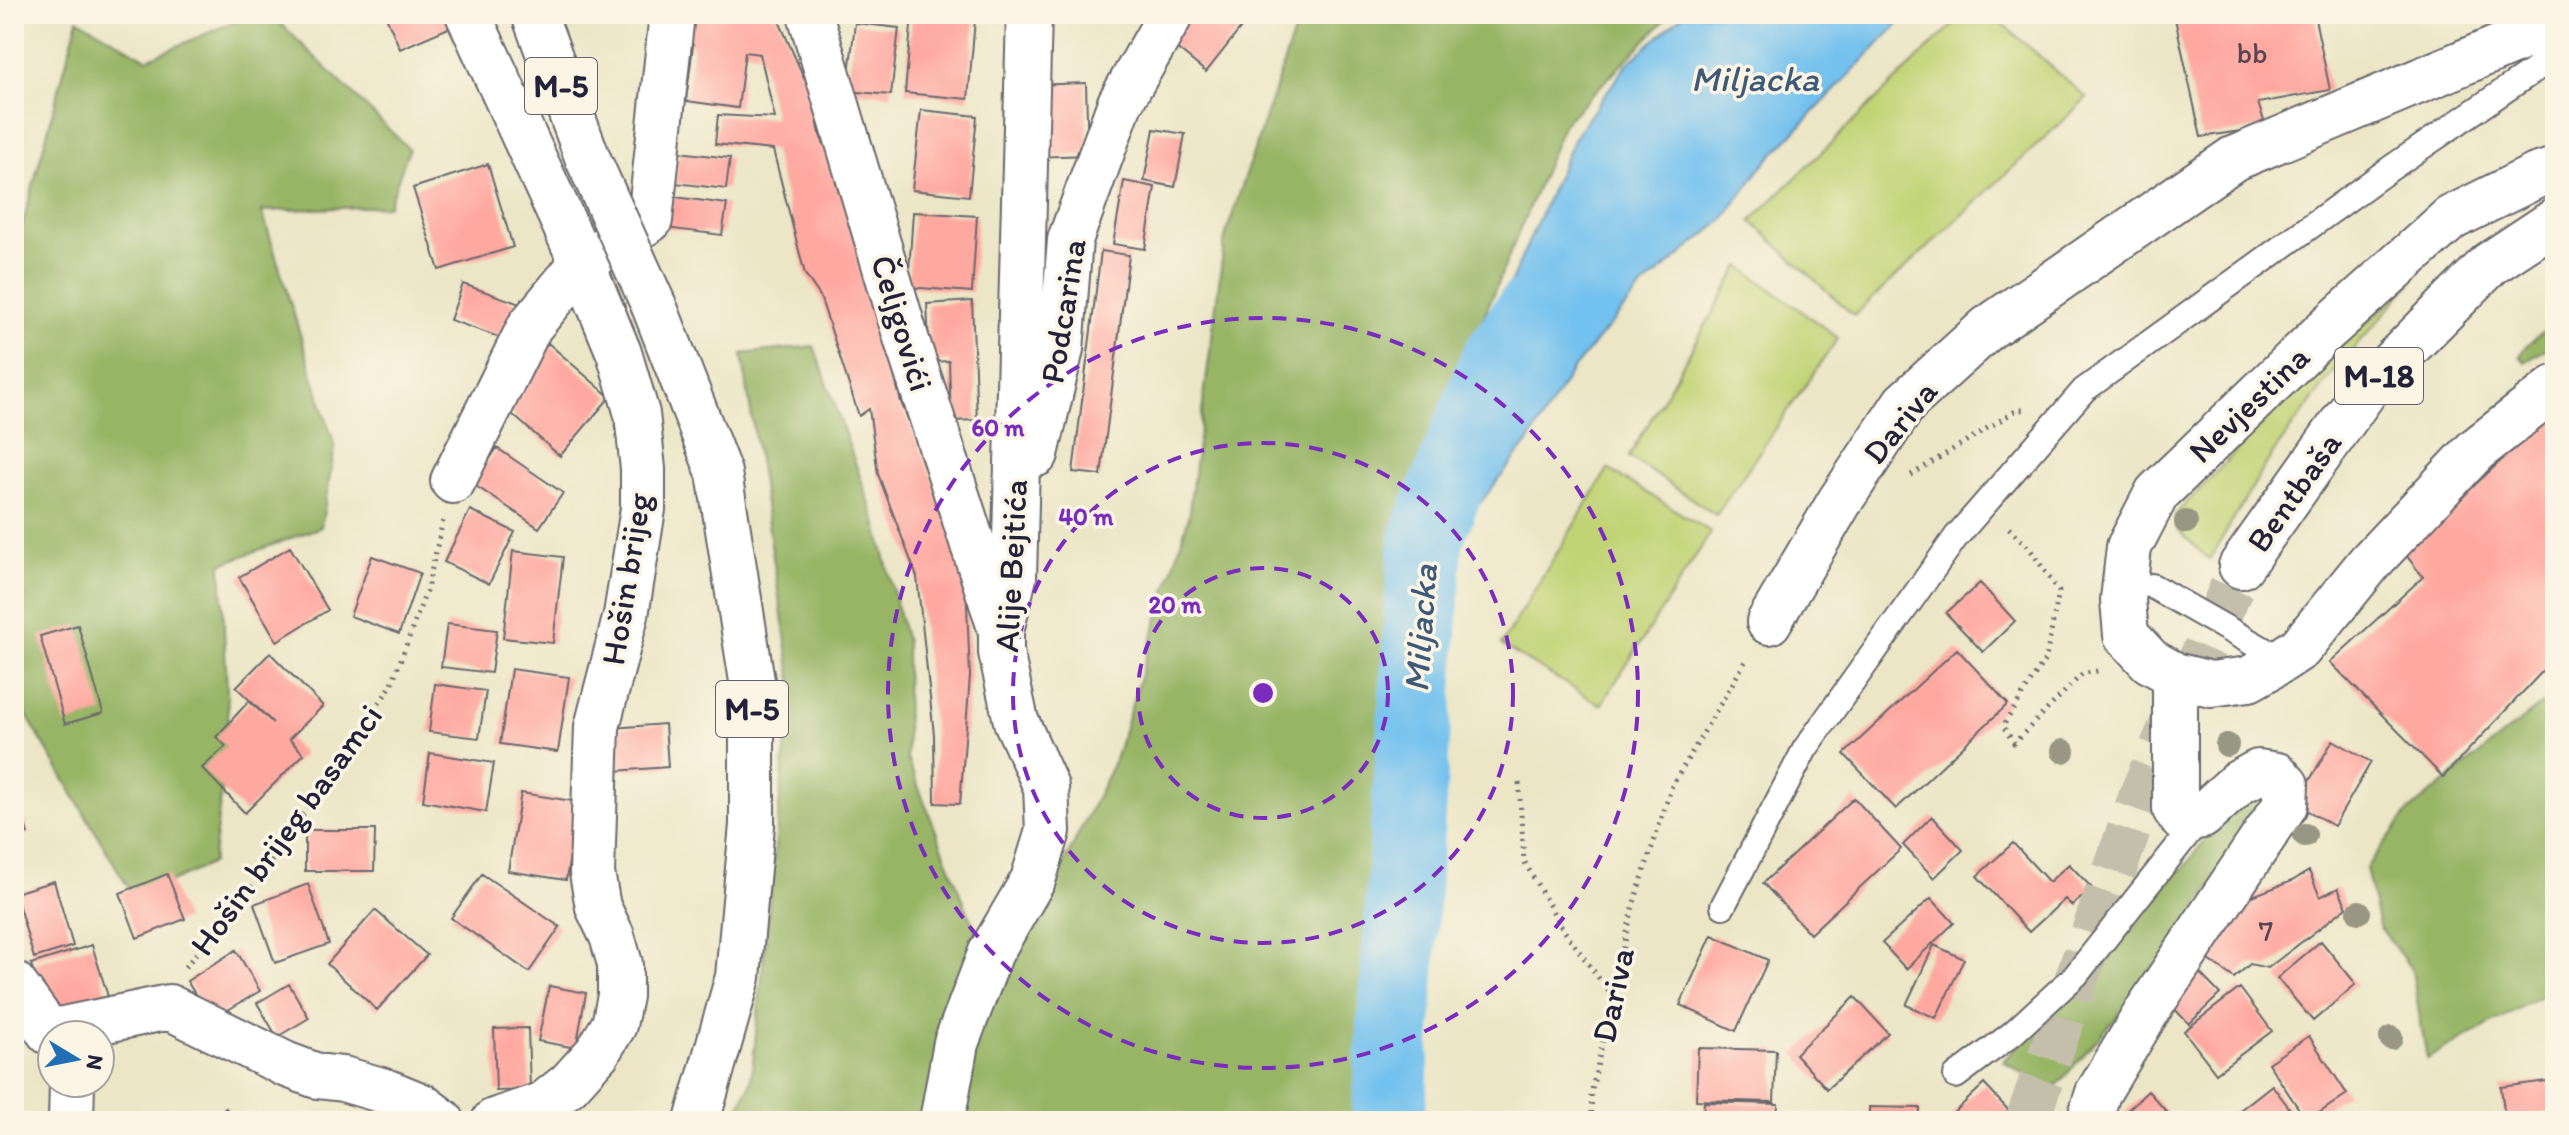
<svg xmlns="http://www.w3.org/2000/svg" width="2569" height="1135" font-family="Itim,sans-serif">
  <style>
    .green { fill: #c1d375; stroke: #727a58; stroke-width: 2 }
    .forest { fill: #98b566; stroke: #5d6c50; stroke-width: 2 }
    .water { fill: #73c1ee; stroke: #4a7294; stroke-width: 2 }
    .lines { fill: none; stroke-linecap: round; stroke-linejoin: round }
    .river { stroke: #73c1ee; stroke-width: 74 }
    .building { fill: #fea9a0 }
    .primary-tunnel { stroke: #c4bfab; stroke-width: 44; stroke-dasharray: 44 22; stroke-linecap: butt }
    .lane-casing { stroke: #69676c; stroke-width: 28 }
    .street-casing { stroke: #69676c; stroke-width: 48 }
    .primary-casing { stroke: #69676c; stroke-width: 48 }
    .path { stroke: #69676c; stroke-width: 5; stroke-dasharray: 2 6; stroke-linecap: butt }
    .lane { stroke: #fff; stroke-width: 24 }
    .street { stroke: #fff; stroke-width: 44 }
    .primary { stroke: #fff; stroke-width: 44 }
    .primary-bridge-casing { stroke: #69676c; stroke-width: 48; stroke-linecap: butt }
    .primary-bridge { stroke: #fff; stroke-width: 44 }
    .tree { fill: #979783 }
    .ring { fill: none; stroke: #7b2cbf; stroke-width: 4; stroke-dasharray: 14 10 }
    .labels { text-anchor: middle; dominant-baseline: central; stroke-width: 7; stroke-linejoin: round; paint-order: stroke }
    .number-label { font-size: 30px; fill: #594454 }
    .shield { fill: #fcf5e5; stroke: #63616e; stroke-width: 2 }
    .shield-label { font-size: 32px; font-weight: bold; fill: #22223b }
    .street-label { font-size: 34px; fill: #22223b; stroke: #fcf5e5 }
    .water-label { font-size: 36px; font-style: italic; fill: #3e5a7a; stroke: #fcf5e5 }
    .centre { fill: #7b2cbf; stroke: #fcf5e5; stroke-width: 4 }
    .ring-label { font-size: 24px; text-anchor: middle; font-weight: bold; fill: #7b2cbf; stroke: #fcf5e5; stroke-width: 7; stroke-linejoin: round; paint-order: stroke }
  </style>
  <rect width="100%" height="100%" fill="#fcf5e5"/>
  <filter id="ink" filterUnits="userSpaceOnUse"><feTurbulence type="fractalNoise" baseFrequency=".0125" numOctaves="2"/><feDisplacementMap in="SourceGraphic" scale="16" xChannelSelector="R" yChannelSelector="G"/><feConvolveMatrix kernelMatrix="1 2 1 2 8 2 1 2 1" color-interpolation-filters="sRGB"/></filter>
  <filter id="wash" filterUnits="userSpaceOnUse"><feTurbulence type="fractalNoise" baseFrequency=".006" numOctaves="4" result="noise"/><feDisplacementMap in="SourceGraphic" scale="32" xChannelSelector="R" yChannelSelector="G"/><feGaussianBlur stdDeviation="1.8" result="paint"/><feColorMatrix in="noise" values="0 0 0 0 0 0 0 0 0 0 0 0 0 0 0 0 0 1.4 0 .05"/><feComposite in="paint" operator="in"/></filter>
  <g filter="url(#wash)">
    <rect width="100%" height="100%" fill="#ece6c7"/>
    <path class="green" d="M1964,14H1991L2087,98L1854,316L1751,221Z
      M1740,266L1838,338L1716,515L1629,457Z
      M2412,282L2331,375L2271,456L2209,560L2176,528L2175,515L2309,375Z
      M1608,469L1711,532L1601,705L1501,645Z"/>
    <path class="forest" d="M252,14H271L409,149L388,206L262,211L335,447L321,527L221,564L229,735L212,863L135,899L14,694V256L78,19L147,59Z
      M1300,14H1671L1564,123L1393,536L1392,847L1368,985L1362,1121H733L751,1082L792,681L742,354L814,346L876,522L906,642L907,758L1000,993L1115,760L1188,519L1225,237Z
      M2555,321V343L2525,362L2520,356L2524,348Z
      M2555,693V988L2427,1059L2412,970L2379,926L2366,868L2407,813Z
      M2256,791L2262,804L2157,971L2052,1091L2003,1061L2079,979L2159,879L2183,869L2236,798Z"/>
    <path class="water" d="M1684,14H1908L1762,166L1723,220L1642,287L1572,370L1529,441L1461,527L1469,510L1482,398L1496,316L1574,138L1627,64Z"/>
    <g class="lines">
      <path class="river" d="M1388,1121L1426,539L1496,363L1532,312"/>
    </g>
    <g id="blocks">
      <path class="building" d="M385,14H454L458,24L400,49Z
        M690,14H776L812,96L821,138L845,185L901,402L965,559L970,676L960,804L935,803L934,735L917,577L878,474L869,409L859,416L820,296L805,274L773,150L715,144L718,115L775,118L760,54L745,52L738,108L686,101L693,45L686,44Z
        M1192,14H1252L1206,72L1169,42Z
        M2174,14H2314L2330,90L2258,103L2266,127L2201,137Z
        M912,15L975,20L968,99L905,93Z
        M855,23L899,28L891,95L847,91Z
        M1086,83L1088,155L1033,157L1032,85Z
        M921,110L977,116L969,196L912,190Z
        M1154,129L1185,134L1175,187L1144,181Z
        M679,152L730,158L726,189L675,183Z
        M488,164L513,247L439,270L413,188Z
        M1124,181L1155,187L1145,249L1113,244Z
        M668,196L727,204L722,235L665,228Z
        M913,212L977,216L972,292L908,287Z
        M1101,251L1129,255L1101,475L1073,472Z
        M463,284L526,306L513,342L450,320Z
        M972,301L977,420L951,421L949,361L930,362L927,304Z
        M548,343L610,397L560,456L497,401Z
        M2555,411V658L2443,777L2330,662L2423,577L2403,551Z
        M497,448L563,493L539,528L473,484Z
        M470,510L515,532L489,584L444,562Z
        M290,547L328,610L277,641L239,577Z
        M513,551L563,557L553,643L503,638Z
        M372,556L420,573L399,634L350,616Z
        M1980,583L2015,621L1983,652L1946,613Z
        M447,624L497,630L491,673L441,667Z
        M78,625L103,713L65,724L40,636Z
        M1957,649L2008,704L1896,809L1844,754Z
        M270,653L323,706L289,739L304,754L245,813L202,768L226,746L216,737L249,701L273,723L236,687Z
        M511,669L569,677L558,752L500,744Z
        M435,684L486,691L479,738L429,732Z
        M665,724L668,767L615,771L612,728Z
        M2333,740L2371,762L2334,826L2296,804Z
        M430,753L494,763L486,812L423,801Z
        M521,793L579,802L566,880L508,871Z
        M17,797L28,834L14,838V798Z
        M1854,798L1901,849L1810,934L1763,883Z
        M1932,816L1963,850L1934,878L1903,845Z
        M305,830H375L374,871H305Z
        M2013,843L2049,882L2069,864L2092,888L2072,906L2065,899L2029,932L1977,876Z
        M2309,871L2320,897L2338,888L2347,907L2268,968L2250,964L2234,978L2198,952L2231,904L2292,881Z
        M167,874L185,919L137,938L120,893Z
        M482,874L560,927L529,972L451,918Z
        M54,881L73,946L34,958L15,893Z
        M308,884L329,944L275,963L254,904Z
        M1931,898L1954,923L1906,969L1882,943Z
        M375,910L427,955L377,1010L327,964Z
        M1712,935L1768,960L1736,1031L1680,1005Z
        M2321,941L2356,984L2313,1021L2277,978Z
        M92,945L110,1003L47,1021L31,964Z
        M1934,945L1964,959L1936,1018L1906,1005Z
        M236,950L260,991L211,1020L187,981Z
        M2193,966L2220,994L2189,1024L2162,996Z
        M289,984L309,1018L277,1037L257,1003Z
        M549,986L586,993L576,1048L538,1041Z
        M2240,988L2272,1031L2216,1073L2184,1031Z
        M1855,997L1888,1033L1827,1089L1795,1054Z
        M528,1028L530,1090L496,1091L494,1029Z
        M2309,1036L2347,1094L2307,1121L2268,1063Z
        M1698,1048L1776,1050L1774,1102L1696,1100Z
        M2555,1080V1112L2505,1118L2501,1087Z
        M1984,1084L2012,1114L2004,1121H1945Z
        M2272,1085L2299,1121H2226Z
        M2148,1091L2175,1121H2123L2120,1117Z
        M1704,1102L1778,1104L1777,1121H1703Z
        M1869,1107L1920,1108V1121H1869Z
        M226,1108L234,1121H207Z"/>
    </g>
  </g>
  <g filter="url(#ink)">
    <use href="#blocks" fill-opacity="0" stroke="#69676c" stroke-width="2"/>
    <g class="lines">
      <path class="primary-tunnel" d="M2027,1121L2142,792L2241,566"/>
      <g class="lane-casing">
        <path id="lane" d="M2152,586L2282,660
          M1723,906L1805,749L1956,537L2084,390L2391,168L2555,56
          M1956,1076L2013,1033L2076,975L2202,816"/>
      </g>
      <g class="street-casing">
        <path id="street" d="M468,14L582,263L619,353L637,414L643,469V509L626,615L597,727L592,873L598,907L612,936L620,964V996L614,1025L597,1053L569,1084L544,1104L494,1121
          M810,14L907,341L1001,631
          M2555,170L2536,176L2451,218L2328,328L2157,493L2129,547L2123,600L2126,635L2150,661L2175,675L2211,684L2249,679L2282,660L2300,648L2370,562L2476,450L2555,388
          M1036,454L1061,349L1070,240L1120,103L1171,14
          M453,481L530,326L582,263L650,220L672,14
          M1769,622L1840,501L1905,403L1988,328L2233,159L2555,24
          M14,984L49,1032L169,1007L285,1064L317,1076L343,1079L388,1092L422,1106L442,1121
          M71,1121L72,1083
          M942,1121L956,1043L991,952L1033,880L1048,831L1046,787L1016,721L1001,652V631L1014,577L1029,14
          M2089,1121L2098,1093L2149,1008L2285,805L2286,785L2277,775L2258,772L2238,783L2202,816L2183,820L2175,809V675"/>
      </g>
      <g class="primary-casing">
        <path id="primary" d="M534,14L588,159
          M654,306L719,473L752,681V825L738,977L697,1121
          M2241,566L2367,388L2490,264L2555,221"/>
      </g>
      <path class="path" d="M1911,475L2017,410H2023
        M2009,528L2030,549L2059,592L2046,658L2003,726L2014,743L2082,674L2102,670
        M1519,783L1524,861L1562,928L1612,996
        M185,967L265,870L391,686L427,589L443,521
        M1592,1121L1591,1094L1633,906L1672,786L1748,657"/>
      <use href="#lane" class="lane"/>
      <use href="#street" class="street"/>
      <use href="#primary" class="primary"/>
      <g class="primary-bridge-casing">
        <path id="primary-bridge" d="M588,159L654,306"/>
      </g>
      <use href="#primary-bridge" class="primary-bridge"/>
    </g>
    <g class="tree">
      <circle cx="2186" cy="522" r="12"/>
      <circle cx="2227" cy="745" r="12"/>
      <circle cx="2063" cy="751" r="12"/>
      <circle cx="2305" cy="835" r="12"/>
      <circle cx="2359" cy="912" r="12"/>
      <circle cx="2391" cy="1038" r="12"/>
    </g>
  </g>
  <g class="ring">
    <circle cx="1263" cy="693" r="125"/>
    <circle cx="1263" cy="693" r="250"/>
    <circle cx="1263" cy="693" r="375"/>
  </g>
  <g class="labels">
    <g class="number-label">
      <text x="2252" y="52">bb</text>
      <text x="2266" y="930">7</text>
    </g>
    <g class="shield">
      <rect x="525" y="58" width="72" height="56" rx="6"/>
      <rect x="2335" y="348" width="88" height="56" rx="6"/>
      <rect x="716" y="681" width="72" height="56" rx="6"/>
    </g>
    <g class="shield-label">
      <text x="561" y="86">M-5</text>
      <text x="2379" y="376">M-18</text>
      <text x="752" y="709">M-5</text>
    </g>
    <g class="street-label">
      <text transform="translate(1063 311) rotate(-81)">Podcarina</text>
      <text transform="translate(902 323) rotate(73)">Čeljgovići</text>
      <text transform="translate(2249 404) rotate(-44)">Nevjestina</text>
      <text transform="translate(1900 422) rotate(-51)">Dariva</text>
      <text transform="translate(2294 492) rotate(-55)">Bentbaša</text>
      <text transform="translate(1011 566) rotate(-87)">Alije Bejtića</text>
      <text transform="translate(626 579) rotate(-81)">Hošin brijeg</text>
      <text transform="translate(286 830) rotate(-54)">Hošin brijeg basamci</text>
      <text transform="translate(1613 995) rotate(-78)">Dariva</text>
    </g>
    <g class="water-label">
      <text x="1755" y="78">Miljacka</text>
      <text transform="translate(1420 628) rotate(-86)">Miljacka</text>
    </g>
  </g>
  <circle cx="1263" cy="693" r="12" class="centre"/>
  <g class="ring-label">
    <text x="998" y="436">60 m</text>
    <text x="1086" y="525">40 m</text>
    <text x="1175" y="613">20 m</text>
  </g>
  <rect width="2569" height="1135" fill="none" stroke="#fcf5e5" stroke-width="48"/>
  <g transform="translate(76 1059) rotate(100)"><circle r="38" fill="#fcf5e5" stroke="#a5a1a1" stroke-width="2"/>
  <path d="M0-6L14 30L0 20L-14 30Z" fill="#1f6fb2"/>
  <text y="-12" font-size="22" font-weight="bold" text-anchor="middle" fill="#22223b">N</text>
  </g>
</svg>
